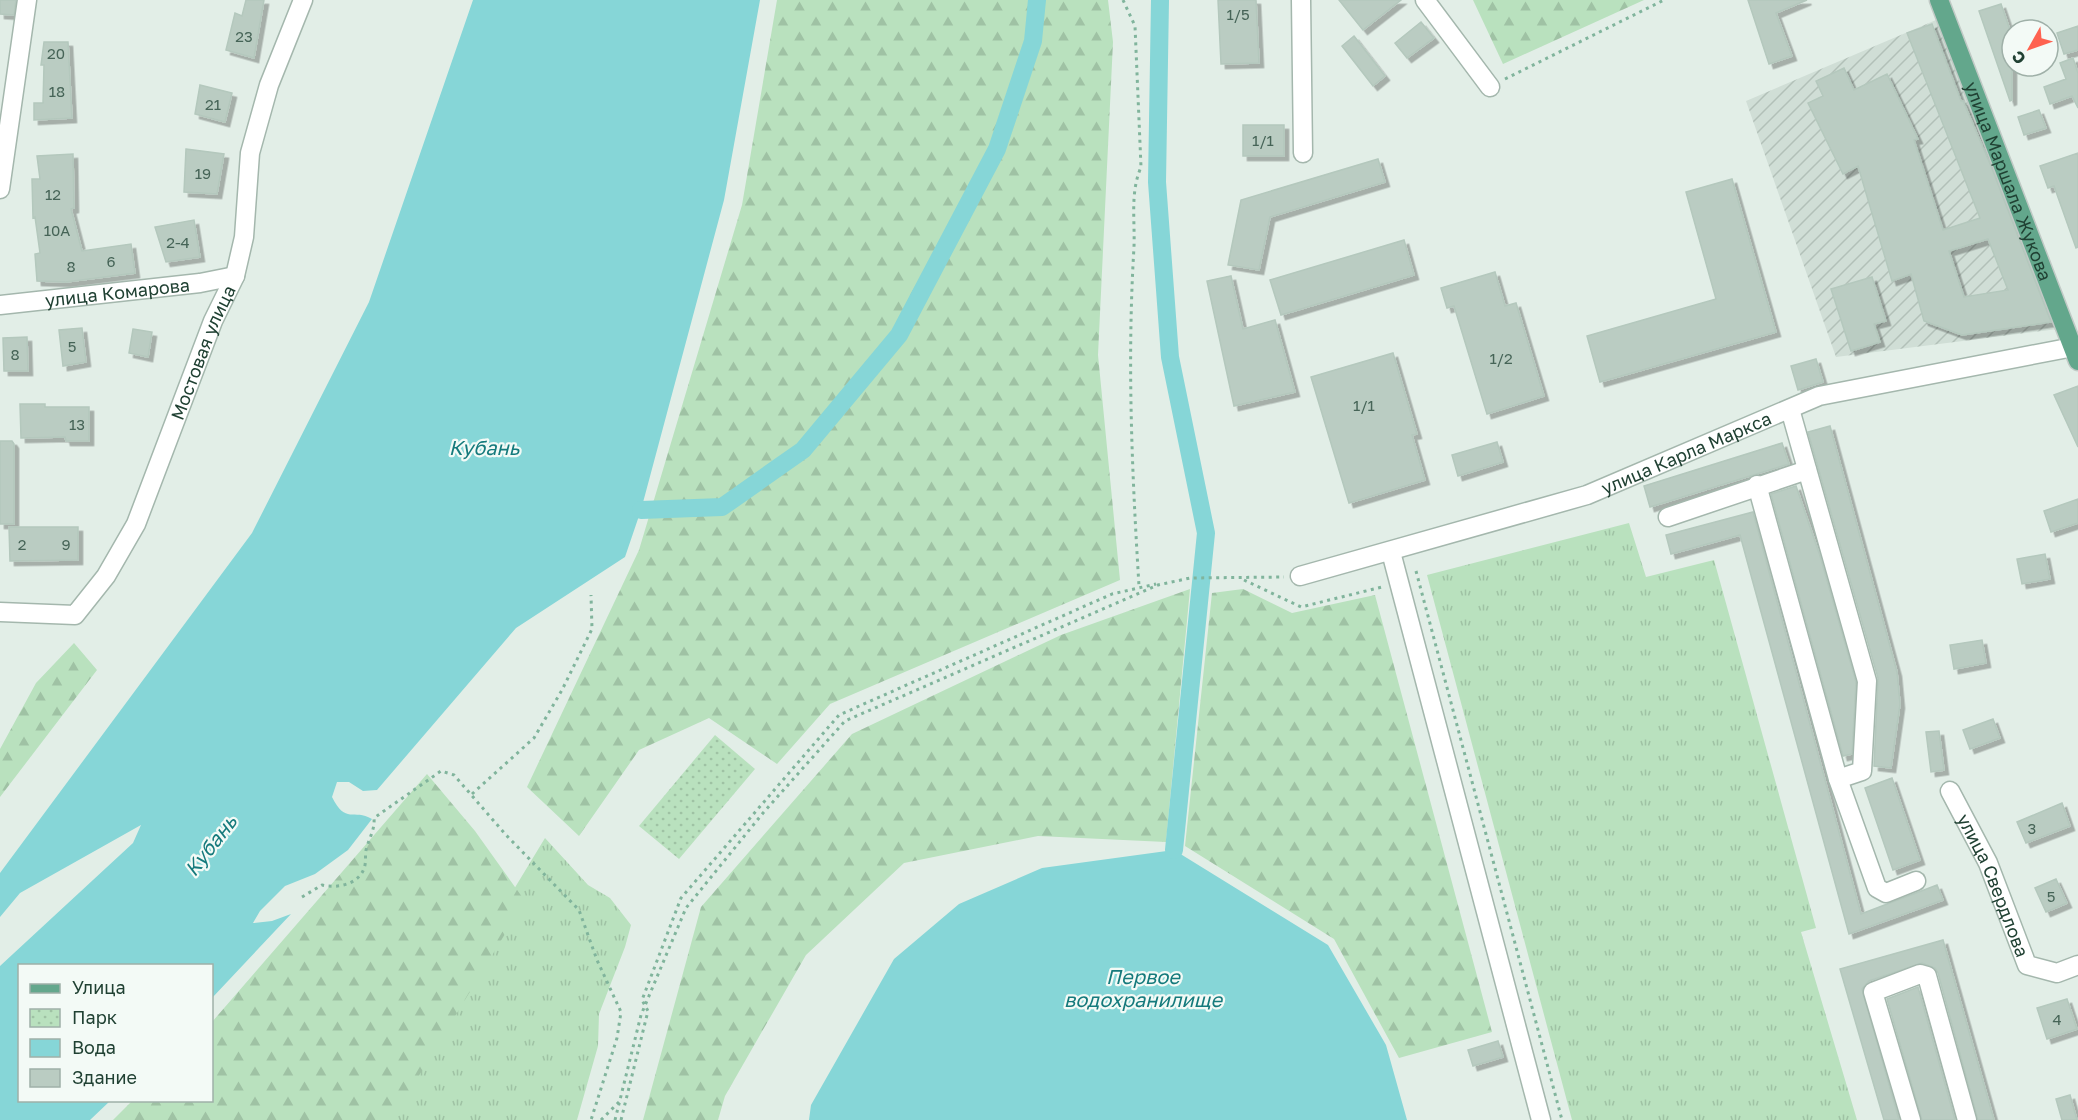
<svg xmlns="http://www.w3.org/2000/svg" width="2078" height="1120" font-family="'Golos Text',sans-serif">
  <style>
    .industrial { fill: url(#industrial-furrows) }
    .grass { fill: url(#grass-tufts) }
    .forest { fill: url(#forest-firs) }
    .park { fill: url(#park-dots) }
    .water { fill: #86d6d7 }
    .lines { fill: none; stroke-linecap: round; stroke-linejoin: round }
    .canal { stroke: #86d6d7; stroke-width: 18 }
    .building { fill: #baccc2; stroke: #b4c8bd; stroke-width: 1.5; fill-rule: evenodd; filter: url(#shadow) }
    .minor-casing { stroke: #a4b7ad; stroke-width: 21 }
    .major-casing { stroke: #c1cac6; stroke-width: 21 }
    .path { stroke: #80b49c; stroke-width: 3; stroke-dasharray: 3 4.5; stroke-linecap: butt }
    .minor { stroke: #fff; stroke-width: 18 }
    .major { stroke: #63a78c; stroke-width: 18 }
    .labels { text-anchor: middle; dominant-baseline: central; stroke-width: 4.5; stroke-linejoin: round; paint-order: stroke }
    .number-label { font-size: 15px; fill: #466457 }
    .street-label { font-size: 18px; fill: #204133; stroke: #f3faf6 }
    .water-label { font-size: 20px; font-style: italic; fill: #157a7c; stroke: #f3faf6 }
  </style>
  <defs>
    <pattern id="industrial-furrows" width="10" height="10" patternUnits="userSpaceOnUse" patternTransform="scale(1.5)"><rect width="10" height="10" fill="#d0ded6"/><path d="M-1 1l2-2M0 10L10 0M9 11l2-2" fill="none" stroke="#b2c0b8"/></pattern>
    <pattern id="grass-tufts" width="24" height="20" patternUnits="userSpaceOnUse" patternTransform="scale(1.5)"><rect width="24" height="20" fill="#b9e1be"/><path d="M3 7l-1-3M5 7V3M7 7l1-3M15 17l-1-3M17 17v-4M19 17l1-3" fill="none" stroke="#9fc2a4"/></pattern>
    <pattern id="forest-firs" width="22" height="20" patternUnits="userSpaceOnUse" patternTransform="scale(1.5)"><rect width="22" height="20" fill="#b9e1be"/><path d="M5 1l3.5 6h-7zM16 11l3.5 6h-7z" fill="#9fc2a4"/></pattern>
    <pattern id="park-dots" width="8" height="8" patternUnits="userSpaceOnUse" patternTransform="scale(1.5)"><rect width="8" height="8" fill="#b9e1be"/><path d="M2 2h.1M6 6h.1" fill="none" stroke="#9fc2a4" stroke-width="1.8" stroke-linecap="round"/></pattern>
    <filter id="shadow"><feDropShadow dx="4.5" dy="4.5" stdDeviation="0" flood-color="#0004"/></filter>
  </defs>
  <rect width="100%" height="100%" fill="#e2eee7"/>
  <path class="industrial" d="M1936,20L2058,329L1836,357L1746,101Z"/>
  <path class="grass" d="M1629,523L1646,577L1714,560L1816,928L1801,932L1857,1120H1572L1427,575Z
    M545,838L588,885L610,898L631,925L625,947L599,1014L598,1046L577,1120H374Z"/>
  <path class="forest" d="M777,0H1108L1113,42L1098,355L1120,580L830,704L777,764L709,718L639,750L579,836L527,787L639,550L742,205Z
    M1473,0H1644L1503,64Z
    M1190,589L1166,842L1038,836L904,863L806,955L725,1096L718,1120H643L701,907L852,734L1061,635Z
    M1243,589L1292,613L1375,595L1492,1032L1399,1058L1334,939L1185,846L1212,593Z
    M74,643L97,670L0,797V749L36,683Z
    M427,774L475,831L525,901L392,1120H113L132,1101L212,1100V1022Z"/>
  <path class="park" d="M715,735L755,769L679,859L639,826Z"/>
  <path class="water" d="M473,0H760L724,200L641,510L625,557L516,628L377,790L363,791L349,782H337L332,797C346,825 353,808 372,819L348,850L315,874L285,886L260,911L253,923L272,921L291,914L212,998V966H20V1100L110,1101L90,1120H0V966L133,843L141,825L20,893L0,917V873L252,533L369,302Z
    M1174,850L1328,945L1386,1045L1407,1120H809L811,1105L894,959L959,904L1042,868Z"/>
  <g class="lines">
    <path class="canal" d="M1160,0L1157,182L1170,357L1206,533L1174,850
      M641,510L722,507L803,450L899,335L997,149L1033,41L1037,0"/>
  </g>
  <path class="building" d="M0,0H16L14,15L0,14Z
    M246,0H264L254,58L226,50L235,13L242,16Z
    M1218,0H1256L1259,63L1221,64Z
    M1339,0H1401L1363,30Z
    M1748,0H1807L1776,13L1792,56L1769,64Z
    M2001,4L2012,36V100L2010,101L1979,11Z
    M1421,22L1434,38L1407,58L1395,43Z
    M1932,24L1961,101H1963L1991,166L2051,322L1962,335L1924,321L1911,274L1892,281L1858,166L1843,174L1808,103L1823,96L1816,81L1844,68L1854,90L1887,74L1918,139L1914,140L1943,230L1980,218L1907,33ZM1988,239L2008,290L1964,297L1949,251Z
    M2078,26V50L2064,54L2057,33Z
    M1354,36L1385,76L1373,86L1342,46Z
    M44,42H68L72,118L34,120V103H43L44,65H41Z
    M2073,58L2078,73V108L2072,96L2050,104L2044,87L2066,79L2060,63Z
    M200,85L232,93L225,122L195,114Z
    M2039,110L2046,128L2024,135L2018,117Z
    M1243,125H1284V156H1243Z
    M186,149L224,154L217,194L184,192Z
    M2078,153V247L2076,248L2054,186L2048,188L2040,166Z
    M73,154L74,208L71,209L82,251L131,244L135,273L66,282L37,281L35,254L40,253L35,217L33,218L32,179H40L37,156Z
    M1378,159L1385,182L1270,217L1259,270L1228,265L1241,200Z
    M1732,179L1776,332L1600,382L1587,336L1716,299L1686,192Z
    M194,220L200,257L166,262L155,227Z
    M1404,240L1414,275L1281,315L1270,280Z
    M1495,272L1505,306L1516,303L1544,396L1487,414L1454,306L1447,308L1441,288Z
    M1231,276L1243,329L1275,320L1295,392L1234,406L1207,281Z
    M1872,277L1886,321L1874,324L1880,342L1851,351L1831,289Z
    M82,328L86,362L63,366L59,330Z
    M133,329L152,332L148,357L129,353Z
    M27,337L28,371H4L3,338Z
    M1393,353L1417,434L1412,435L1425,480L1349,503L1311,377Z
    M1816,359L1823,382L1798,390L1791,366Z
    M2078,386V447L2054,395Z
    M20,404H45V407H89V441H66L65,437L21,438Z
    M1830,426L1897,672L1900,704L1891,768L1874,766L1878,678L1808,432Z
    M0,441H12L14,444V524H0Z
    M1497,442L1503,462L1458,476L1452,455Z
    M1782,443L1789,464L1650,507L1644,486Z
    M1796,486L1820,556L1856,682L1852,754L1843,756L1771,494Z
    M2078,499V523L2051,532L2044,511Z
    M1753,512L1861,914L1937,885L1943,900L1849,934L1740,535L1671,554L1666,535Z
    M9,527H78V560L10,561Z
    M2045,554L2050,579L2022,584L2017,559Z
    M1982,640L1986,663L1954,669L1950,645Z
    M1993,719L2000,738L1970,749L1963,730Z
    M1939,731L1944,770L1931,772L1926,732Z
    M1892,778L1920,860L1893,870L1865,788Z
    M2062,803L2070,826L2026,843L2017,822Z
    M2056,879L2067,903L2046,912L2035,888Z
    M1943,940L1994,1120H1978L1938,973L1935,968L1922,963L1869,981L1862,989L1899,1120H1884L1840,969Z
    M1918,987L1955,1120H1922L1887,999Z
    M2067,999L2077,1029L2047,1039L2037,1008Z
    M1498,1041L1503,1057L1473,1066L1468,1050Z
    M2070,1095L2077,1120H2062L2056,1099Z"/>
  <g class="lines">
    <g class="minor-casing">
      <g id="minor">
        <path d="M1301,0L1303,153"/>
        <path d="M1425,0L1490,87"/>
        <path d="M0,189L27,0"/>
        <path id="s1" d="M0,305L200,283L235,276"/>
        <path d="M1790,409L1867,681L1862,771L1838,779"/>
        <path d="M1757,485L1838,779L1877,888L1886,893L1916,881"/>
        <path d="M1668,517L1807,470"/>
        <path d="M1391,552L1541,1120"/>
        <path id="s2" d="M1300,576L1587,495L1819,396L2078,346"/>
        <path id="s3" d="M0,612L75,615L106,576L136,524L213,321L235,276L244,237L250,153L269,85L303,0"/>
        <path id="s4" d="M1950,791L1988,863L2027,965L2057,973L2078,965"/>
        <path d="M1911,1120L1873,992L1920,974L1927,976L1967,1120"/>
      </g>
    </g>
    <g class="major-casing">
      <g id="major">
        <path id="s5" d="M1939,0L2078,361"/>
      </g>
    </g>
    <path class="path" d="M1123,0L1135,26L1141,167C1130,193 1135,219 1134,247C1127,361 1132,473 1139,586
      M1505,79L1664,0
      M1416,571L1562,1120
      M1244,580L1301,607L1382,587
      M472,794L534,738L562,690L592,629L591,595
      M302,897L322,885C338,889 361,884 365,865C366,860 365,855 366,850C369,838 375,830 374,818L441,771L454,775L506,835L579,910L597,960L621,1012L617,1038L591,1120
      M601,1120L619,1102
      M615,1120L641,1015L686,908L763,813L845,721L1158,585L1190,578L1284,577
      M621,1120L648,1011L642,1000L681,898L839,715L1112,594L1156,584"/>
    <use href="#minor" class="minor"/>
    <use href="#major" class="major"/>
  </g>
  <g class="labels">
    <g class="number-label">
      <text x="1238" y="14">1/5</text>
      <text x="244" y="36">23</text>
      <text x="56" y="53">20</text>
      <text x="57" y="91">18</text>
      <text x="213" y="104">21</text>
      <text x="1263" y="140">1/1</text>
      <text x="203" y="173">19</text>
      <text x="53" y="194">12</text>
      <text x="57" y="230">10А</text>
      <text x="178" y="242">2-4</text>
      <text x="111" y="261">6</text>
      <text x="71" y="266">8</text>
      <text x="72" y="346">5</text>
      <text x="15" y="354">8</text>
      <text x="1501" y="358">1/2</text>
      <text x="1364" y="405">1/1</text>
      <text x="77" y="424">13</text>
      <text x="22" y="544">2</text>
      <text x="66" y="544">9</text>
      <text x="2032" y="828">3</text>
      <text x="2051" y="896">5</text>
      <text x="2057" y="1019">4</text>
    </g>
    <g class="street-label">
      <text stroke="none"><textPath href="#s5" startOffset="194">улица Маршала Жукова</textPath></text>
      <text stroke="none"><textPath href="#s1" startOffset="118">улица Комарова</textPath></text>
      <text stroke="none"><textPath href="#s3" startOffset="369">Мостовая улица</textPath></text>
      <text stroke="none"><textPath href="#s2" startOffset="406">улица Карла Маркса</textPath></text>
      <text stroke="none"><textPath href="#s4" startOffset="104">улица Свердлова</textPath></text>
    </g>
    <g class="water-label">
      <text x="484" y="447">Кубань</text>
      <text transform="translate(210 845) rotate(-52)">Кубань</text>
      <text x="1143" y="976">Первое<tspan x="1143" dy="23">водохранилище</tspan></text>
    </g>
  </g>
  <rect x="18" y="964" width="195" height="138" fill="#f3faf6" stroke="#9fb0a8" stroke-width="1.5"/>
  <rect x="30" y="984" width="30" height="9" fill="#63a78c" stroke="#9fb0a8" stroke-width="1.5"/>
  <text x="72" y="994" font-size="18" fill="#204133">Улица</text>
  <rect x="30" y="1009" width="30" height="18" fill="url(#park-dots)" stroke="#9fb0a8" stroke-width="1.5"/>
  <text x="72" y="1024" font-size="18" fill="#204133">Парк</text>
  <rect x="30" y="1039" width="30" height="18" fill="#86d6d7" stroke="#9fb0a8" stroke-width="1.5"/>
  <text x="72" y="1054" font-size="18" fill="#204133">Вода</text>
  <rect x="30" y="1069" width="30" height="18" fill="#baccc2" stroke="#9fb0a8" stroke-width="1.5"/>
  <text x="72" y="1084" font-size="18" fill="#204133">Здание</text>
  <g transform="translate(2030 48) rotate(230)"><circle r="28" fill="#f3faf6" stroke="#9fb0a8" stroke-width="1.5"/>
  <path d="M0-4.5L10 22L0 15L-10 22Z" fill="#fe6250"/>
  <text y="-9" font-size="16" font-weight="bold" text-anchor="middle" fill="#204133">С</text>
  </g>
</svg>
